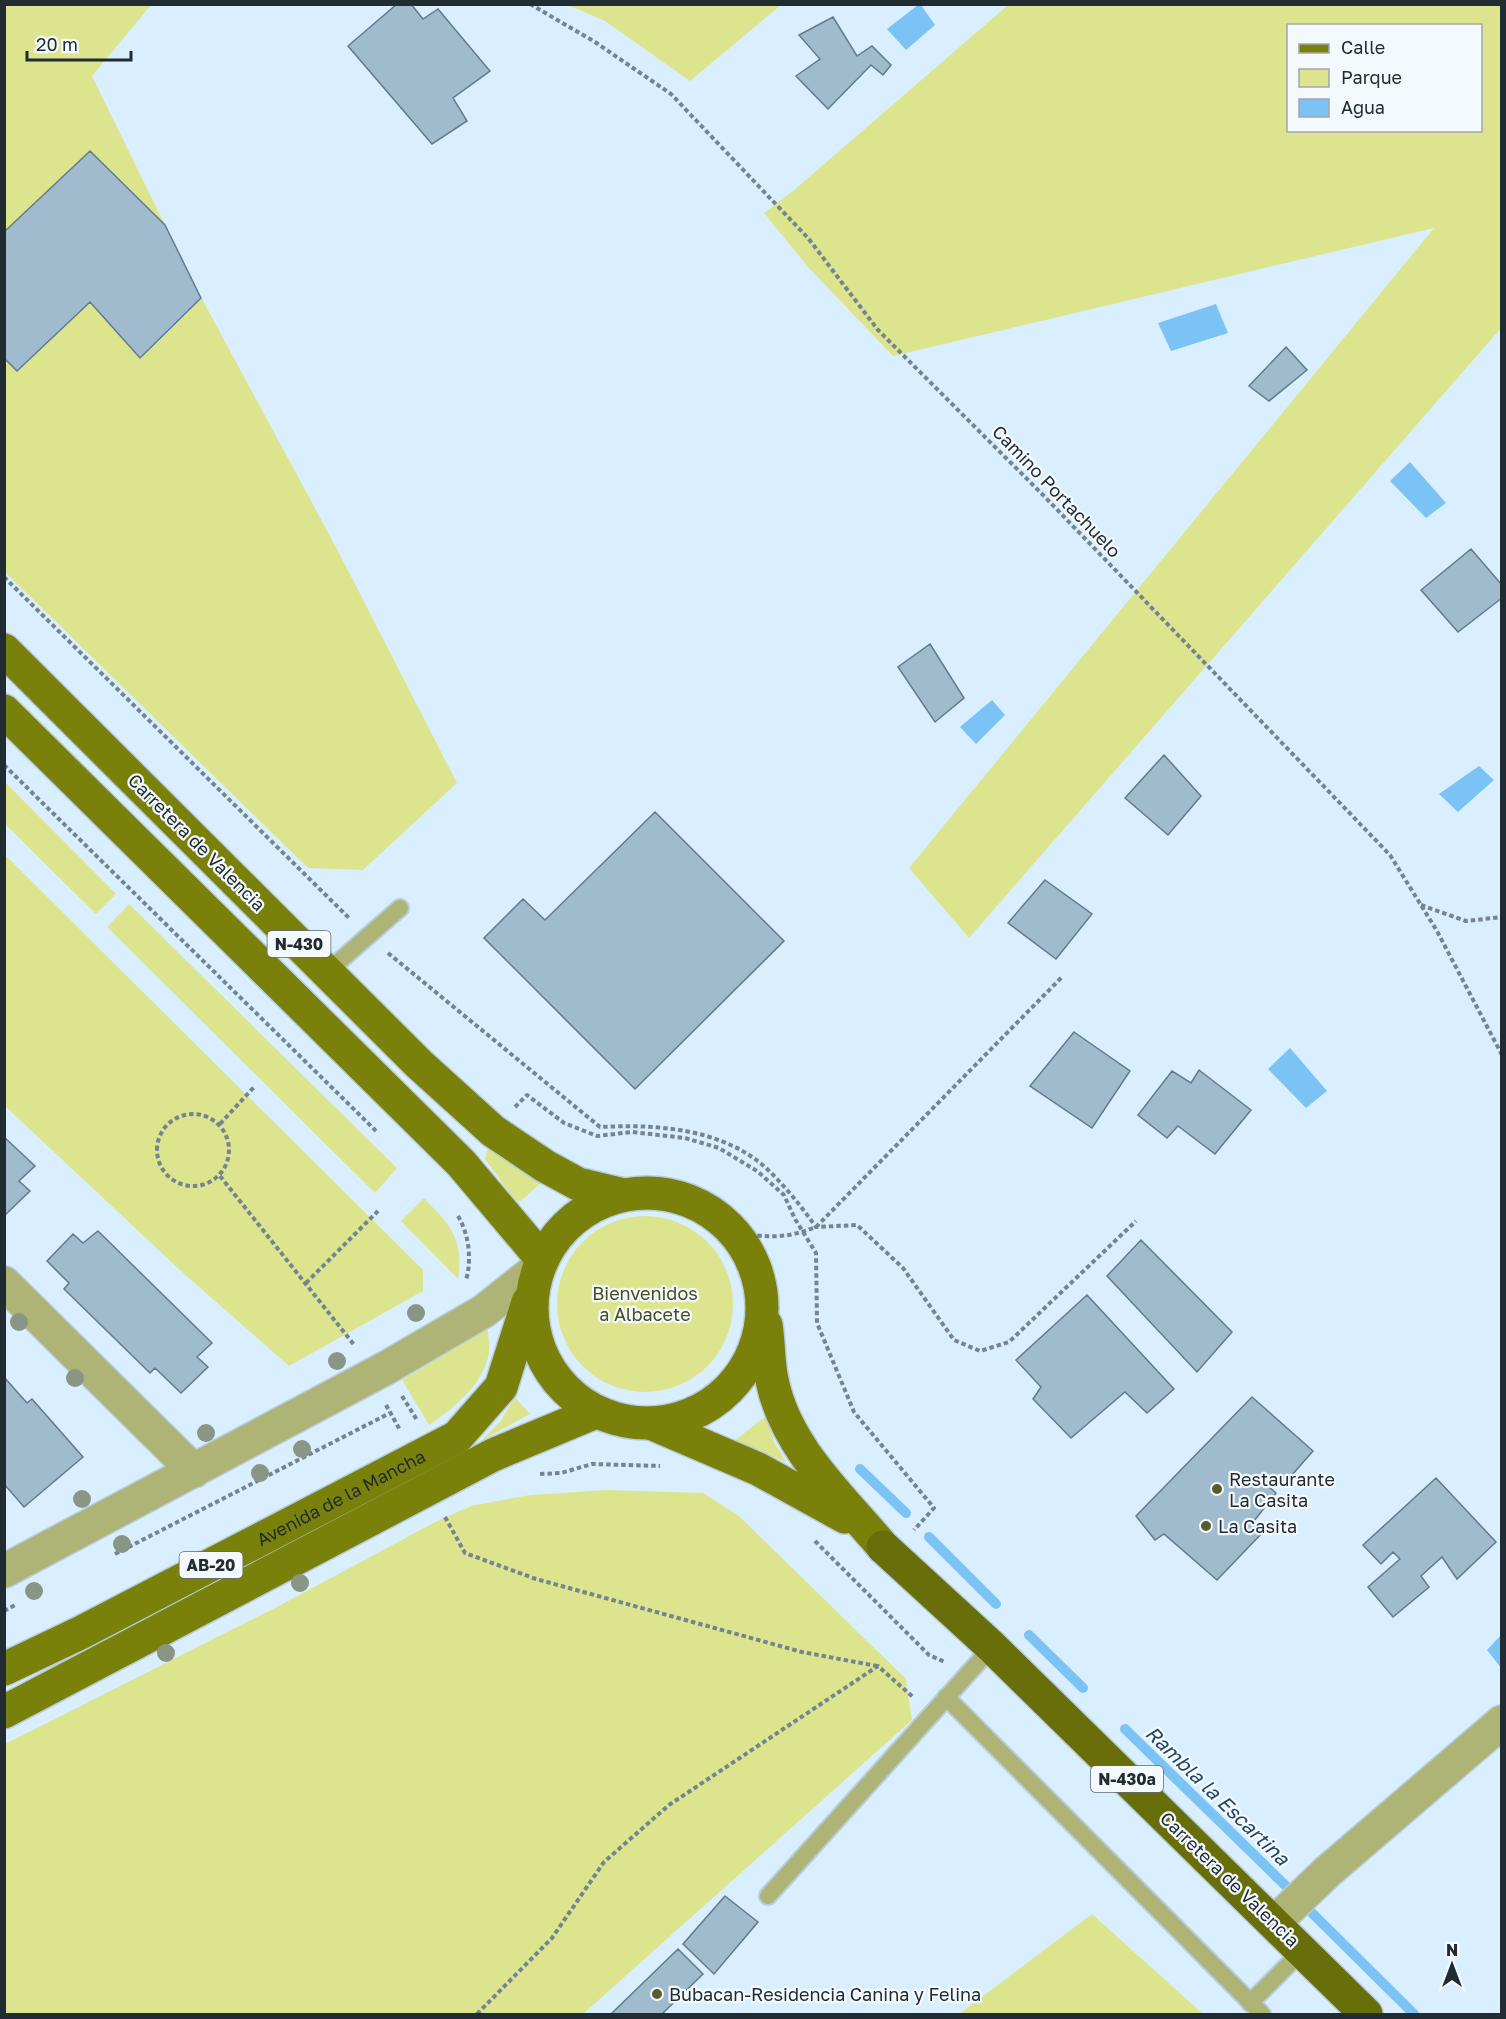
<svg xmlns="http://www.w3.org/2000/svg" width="1506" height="2019" font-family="'Golos Text',sans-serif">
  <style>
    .green { fill: #dce58e; fill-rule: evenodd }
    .water { fill: #7bc3f4 }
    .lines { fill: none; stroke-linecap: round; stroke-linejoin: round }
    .stream { stroke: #7bc3f4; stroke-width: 10 }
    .building { fill: #a0bace; stroke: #627a8c; stroke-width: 1.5 }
    .lane-casing { stroke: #b8ccda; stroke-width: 20 }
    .street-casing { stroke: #b8ccda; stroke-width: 36 }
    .primary-casing { stroke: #b8ccda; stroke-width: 36 }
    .highway-casing { stroke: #b8ccda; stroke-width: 36 }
    .path { stroke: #75848f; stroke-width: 4; stroke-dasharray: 4.5 3; stroke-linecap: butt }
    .lane { stroke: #adb475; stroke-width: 16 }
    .street { stroke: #adb475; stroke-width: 33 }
    .primary { stroke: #7a810a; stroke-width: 33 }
    .highway { stroke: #686e0a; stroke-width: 33 }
    .tree { fill: #899585 }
    .poi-dot { fill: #575c2a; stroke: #f4f9fd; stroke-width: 2 }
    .labels { text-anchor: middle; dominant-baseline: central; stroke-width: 4.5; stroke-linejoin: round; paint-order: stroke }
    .shield { fill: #f4f9fd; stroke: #60696f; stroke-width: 1.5 }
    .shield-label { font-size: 16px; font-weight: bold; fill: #212b32 }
    .street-label { font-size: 18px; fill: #212b32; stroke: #f4f9fd }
    .park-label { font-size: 18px; fill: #484c22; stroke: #f4f9fd }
    .poi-label { font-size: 18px; fill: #212b32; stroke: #f4f9fd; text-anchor: start }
    .water-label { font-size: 20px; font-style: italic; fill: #204862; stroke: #f4f9fd }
  </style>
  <rect width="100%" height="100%" fill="#d9efff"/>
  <path class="green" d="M5,5H151L92,76L165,225L90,151L5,232Z
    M568,5L781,4V5L690,81L605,21Z
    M1008,5H1501L1502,327L969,938L909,868L1434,228L893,356L808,267L764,213L793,191ZM1288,26H1480V130H1288Z
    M202,299L337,549L457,783L363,870L308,868L5,572L4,358L18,371L90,302L140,358Z
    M5,782L116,894L96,914L5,824Z
    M5,855L423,1270V1291L289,1366L181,1271L5,1106Z
    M129,904L397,1168L375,1193L107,927Z
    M491,1148L544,1180L521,1201L515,1200L485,1159L487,1151Z
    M424,1198C450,1225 464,1238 458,1279L401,1221Z
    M557 1304a88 88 0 1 1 176 0a88 88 0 1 1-176 0Z
    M488,1329C488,1337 490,1346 489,1353C484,1384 453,1409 429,1425L402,1380Z
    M515,1397L530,1414L481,1441L500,1422Z
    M766,1416L774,1442L786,1462L734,1441Z
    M607,1490L703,1493L739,1516L906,1679L912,1720L583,2014H5V1744L275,1608L437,1521L471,1506L530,1495Z
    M1092,1914L1203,2014H959Z"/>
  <path class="water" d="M918,5H921L935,25L906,50L887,29Z
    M1216,304L1228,333L1171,351L1158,323Z
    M1410,462L1446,503L1426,518L1390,481Z
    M992,700L1005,715L976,744L960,727Z
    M1479,766L1494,780L1458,812L1439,794Z
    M1290,1048L1327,1091L1306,1108L1268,1069Z
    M1501,1635V1668L1487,1650Z"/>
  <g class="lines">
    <path class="stream" d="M860,1469L906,1513
      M929,1537L996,1604
      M1029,1635L1083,1688
      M1125,1729L1286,1886
      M1312,1913L1414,2014"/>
  </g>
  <path class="building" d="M397,4H411L423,19L438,9L490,71L453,98L467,121L432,144L348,46Z
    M833,17L857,56L872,46L891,65L883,75L871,65L828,109L796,76L820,59L799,35Z
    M90,151L165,225L201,298L140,358L90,302L17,371L4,358V232Z
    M1286,347L1307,370L1269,401L1249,386Z
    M1471,549L1502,585V598L1458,632L1421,590Z
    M930,644L964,698L935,722L898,667Z
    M1164,755L1201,796L1168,835L1125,798Z
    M655,812L784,941L635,1089L484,938L523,899L545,920Z
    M1045,880L1092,914L1056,959L1008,923Z
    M1074,1032L1130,1071L1092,1128L1030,1086Z
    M1199,1070L1251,1110L1215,1154L1178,1126L1167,1138L1138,1115L1172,1071L1191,1083Z
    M4,1137L35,1166L19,1181L30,1191L4,1216Z
    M98,1231L212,1343L197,1357L208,1367L181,1393L155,1368L150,1373L64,1289L69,1283L47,1261L73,1234L83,1243Z
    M1141,1240L1232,1332L1197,1372L1107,1276Z
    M1087,1295L1174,1389L1147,1413L1125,1392L1071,1438L1033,1399L1041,1387L1016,1360Z
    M4,1377L27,1403L32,1399L83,1457L24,1507L4,1484Z
    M1252,1397L1313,1451L1284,1484L1272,1476L1266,1484L1276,1493L1254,1521L1264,1531L1217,1580L1164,1534L1155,1540L1136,1516Z
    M1436,1478L1496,1542L1457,1579L1442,1557L1421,1576L1429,1587L1393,1617L1368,1587L1400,1559L1393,1552L1381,1564L1363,1545Z
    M725,1896L758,1922L714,1974L683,1944Z
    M678,1949L703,1974L662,2014H611Z"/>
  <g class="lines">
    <g class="lane-casing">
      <path id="lane" d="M327,972L400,908
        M946,1697L1262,2014
        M768,1896L992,1647
        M1250,2003L1302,1951"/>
    </g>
    <g class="street-casing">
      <path id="street" d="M4,1283L194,1471
        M4,1571L386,1368L484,1311L538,1268
        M1274,1923L1327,1872L1502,1722"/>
    </g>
    <g class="primary-casing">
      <g id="primary">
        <path d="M4,650L419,1064L493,1131L545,1166L578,1184L624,1195"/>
        <path d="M4,711L461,1163L542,1259"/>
        <circle cx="647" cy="1308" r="115"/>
        <path d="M766,1325C769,1343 768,1362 772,1380C785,1447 841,1497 883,1547"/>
        <path d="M653,1424L758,1469L845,1517"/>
        <path id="s1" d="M4,1669L82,1632L457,1437L501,1387L528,1302"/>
        <path d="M4,1712L493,1455L596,1412"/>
      </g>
    </g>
    <g class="highway-casing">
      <path id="highway" d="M883,1547L992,1647L1366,2014"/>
    </g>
    <path class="path" d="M530,4L595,42L671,94L808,238L878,330L1043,495L1390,855L1437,931L1502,1055
      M4,577L349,918
      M4,765L376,1131
      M1421,905L1466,921L1502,917
      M388,953L600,1127C655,1124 722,1128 766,1168C785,1186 801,1206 816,1227L857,1225L903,1268L954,1340L980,1351L1009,1342L1136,1221
      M515,1107L527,1095L564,1123L597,1136L632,1132L685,1138L719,1148L757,1171L784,1195L795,1219L816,1253L817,1323L854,1412L934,1508L914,1530
      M157 1150a36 36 0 1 1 72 0a36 36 0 1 1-72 0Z
      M220,1124L254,1087
      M220,1176L355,1346
      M458,1216C469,1234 472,1260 466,1280
      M735,1232C768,1238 785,1239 816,1227L1062,977
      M306,1283L378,1211
      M402,1396L417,1420
      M386,1405L400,1430
      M540,1474L561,1473L592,1464L660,1466
      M445,1517L465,1553L536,1579L802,1652L877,1666
      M815,1541L929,1655L945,1662
      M115,1554L390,1413
      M4,1611L17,1604
      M477,2014L552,1938L604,1862L669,1805L878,1666L914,1698"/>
    <use href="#lane" class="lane"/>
    <use href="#street" class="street"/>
    <use href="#primary" class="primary"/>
    <use href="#highway" class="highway"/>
  </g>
  <g class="tree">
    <circle cx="416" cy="1313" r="9"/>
    <circle cx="19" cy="1322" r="9"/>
    <circle cx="337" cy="1361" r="9"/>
    <circle cx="75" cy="1378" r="9"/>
    <circle cx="206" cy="1433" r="9"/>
    <circle cx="302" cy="1449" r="9"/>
    <circle cx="260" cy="1473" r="9"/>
    <circle cx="82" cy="1499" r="9"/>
    <circle cx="122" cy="1544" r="9"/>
    <circle cx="300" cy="1583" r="9"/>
    <circle cx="34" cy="1591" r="9"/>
    <circle cx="166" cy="1653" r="9"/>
  </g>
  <g class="poi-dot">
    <circle cx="1217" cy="1489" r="6"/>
    <circle cx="1206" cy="1526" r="6"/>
    <circle cx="657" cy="1994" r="6"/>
  </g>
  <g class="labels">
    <g class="shield">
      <rect x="267.5" y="931" width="63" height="26" rx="4.5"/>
      <rect x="179.5" y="1552" width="63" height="26" rx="4.5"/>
      <rect x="1091" y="1766" width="72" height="26" rx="4.5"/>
    </g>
    <g class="shield-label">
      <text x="299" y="944">N-430</text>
      <text x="211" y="1565">AB-20</text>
      <text x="1127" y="1779">N-430a</text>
    </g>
    <g class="street-label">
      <text transform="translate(1057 491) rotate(46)">Camino Portachuelo</text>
      <text transform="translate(197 842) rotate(45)">Carretera de Valencia</text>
      <text stroke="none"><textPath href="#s1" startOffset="378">Avenida de la Mancha</textPath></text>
      <text transform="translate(1230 1879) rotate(44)">Carretera de Valencia</text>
    </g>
    <g class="park-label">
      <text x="645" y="1293">Bienvenidos<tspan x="645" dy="21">a Albacete</tspan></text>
    </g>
    <g class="poi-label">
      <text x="1229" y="1479">Restaurante<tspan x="1229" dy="21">La Casita</tspan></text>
      <text x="1218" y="1526">La Casita</text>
      <text x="669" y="1994">Bubacan-Residencia Canina y Felina</text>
    </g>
    <g class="water-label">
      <text transform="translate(1218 1795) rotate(44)">Rambla la Escartina</text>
    </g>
  </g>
  <rect width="1506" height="2019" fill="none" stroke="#212b32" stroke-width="12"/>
  <rect x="1287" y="24" width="195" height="108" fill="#f4f9fd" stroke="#a0a7ac" stroke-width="1.5"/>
  <rect x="1299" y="44" width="30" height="9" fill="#7a810a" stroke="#a0a7ac" stroke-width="1.5"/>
  <text x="1341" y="54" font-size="18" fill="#212b32">Calle</text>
  <rect x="1299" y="69" width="30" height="18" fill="#dce58e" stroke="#a0a7ac" stroke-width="1.5"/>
  <text x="1341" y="84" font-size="18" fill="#212b32">Parque</text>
  <rect x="1299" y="99" width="30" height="18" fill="#7bc3f4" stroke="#a0a7ac" stroke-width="1.5"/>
  <text x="1341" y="114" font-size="18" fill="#212b32">Agua</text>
  <g transform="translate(1452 1965)" stroke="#f4f9fd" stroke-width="4.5" paint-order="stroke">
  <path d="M0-4.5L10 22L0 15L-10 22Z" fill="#212b32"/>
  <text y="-9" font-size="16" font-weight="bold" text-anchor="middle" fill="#212b32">N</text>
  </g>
  <path d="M27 51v9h104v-9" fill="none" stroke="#212b32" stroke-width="3"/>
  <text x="36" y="51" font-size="18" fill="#212b32" stroke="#f4f9fd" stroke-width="4.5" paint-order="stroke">20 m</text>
</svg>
